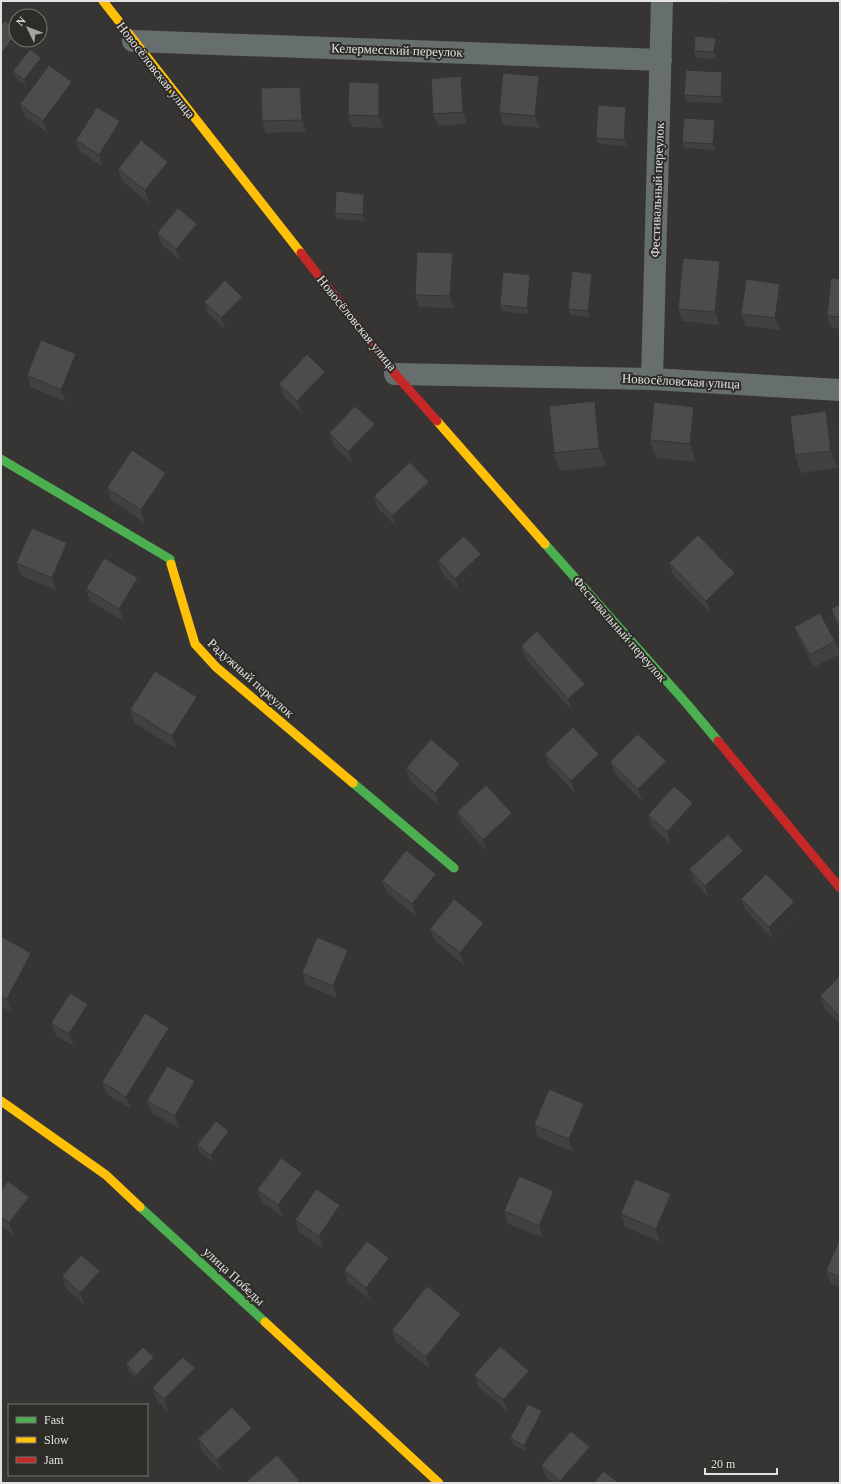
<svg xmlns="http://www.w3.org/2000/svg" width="841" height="1484" font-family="'Times New Roman',serif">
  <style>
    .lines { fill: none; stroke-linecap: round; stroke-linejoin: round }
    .street { stroke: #676e6e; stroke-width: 22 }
    .fast { stroke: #4caf50; stroke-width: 9 }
    .slow { stroke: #ffc107; stroke-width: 9 }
    .jam { stroke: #c62828; stroke-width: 9 }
    .wall { fill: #424140 }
    .shaded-wall { fill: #363534 }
    .building { fill: #4d4c4b; stroke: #363534 }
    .labels { text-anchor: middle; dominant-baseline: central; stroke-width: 4; stroke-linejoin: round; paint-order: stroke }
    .street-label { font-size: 13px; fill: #e3e2e0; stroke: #2d2c29 }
  </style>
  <rect width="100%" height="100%" fill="#363534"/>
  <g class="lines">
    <path class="street" d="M133,41L661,60
      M395,374L652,379L840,390
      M652,379L662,1"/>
    <path class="fast" d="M1,459L170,559L171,564
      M545,544L687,704L718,741
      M353,783L454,868
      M140,1207L265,1322"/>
    <path class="slow" d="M103,1L301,253
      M437,421L545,544
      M171,564L195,644L216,667L353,783
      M1,1101L106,1175L140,1207
      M265,1322L439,1483"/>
    <path class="jam" d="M301,253L395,374L437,421
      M718,741L840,888"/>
  </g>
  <path class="wall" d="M706,1H729V4Z
    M718,44L717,59L696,58L694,51Z
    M41,58L43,64L26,86L15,78L13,71Z
    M722,72L725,79L723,103L687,102L684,95Z
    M539,76L543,88L540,128L504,125L499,113Z
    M72,82L76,94L48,133L25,117L20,104Z
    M379,83L384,95L383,128L352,127L348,115Z
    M465,89L467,124L438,126L433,114Z
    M305,99L306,132L266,133L262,121Z
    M628,113L627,146L598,144L596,138Z
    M715,120L717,126L715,150L684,148L682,142Z
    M120,121L124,133L103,167L80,152L76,140Z
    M168,162L172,174L149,203L122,181L118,169Z
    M366,200L365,221L337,219L335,213Z
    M197,224L202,236L181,261L162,245L157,233Z
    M458,265L454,308L419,307L415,295Z
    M725,273L720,325L683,321L678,309Z
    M530,275L532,281L529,314L502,311L500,305Z
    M840,279V329L831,328L827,316Z
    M594,280L590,317L571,315L568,309Z
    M780,284L785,296L780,330L746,326L741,314Z
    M242,297L247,309L226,330L208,314L204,302Z
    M81,367L66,402L31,387L27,375Z
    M325,372L330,384L302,414L283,396L279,384Z
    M826,411L833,429L838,468L801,473L795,455Z
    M601,419L606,466L560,471L554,453Z
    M700,425L696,462L656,458L650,440Z
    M329,433L379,437L353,464L333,445Z
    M170,485L145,523L111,500L107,488Z
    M433,494L397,528L378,508L374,496Z
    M71,555L56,590L21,576L16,563Z
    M438,560L485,566L460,591L442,573Z
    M669,563L735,573L739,586L711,613L673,575Z
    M138,578L142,590L124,621L90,601L86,589Z
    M840,604V630L835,621L831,609Z
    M794,627L835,641L840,654L814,667L799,639Z
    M521,646L585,684L589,696L572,711L525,658Z
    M201,709L177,749L134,723L130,710Z
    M545,754L603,767L576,794L549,766Z
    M666,761L670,774L642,801L615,774L610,762Z
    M406,768L465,777L439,806L410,781Z
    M457,812L512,813L516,826L488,852L462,824Z
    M648,815H697L671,844L652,827Z
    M743,851L748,863L709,898L694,881L689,869Z
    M382,881L441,886L417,917L387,893Z
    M741,899L794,902L798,914L773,939L746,911Z
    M484,923L488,935L464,965L435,941L430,929Z
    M1,940L36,965L11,1012L1,1006Z
    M352,962L337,998L306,985L302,973Z
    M840,976V1024L824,1008L820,996Z
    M88,1004L92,1016L74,1046L56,1036L51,1023Z
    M173,1040L131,1109L107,1094L102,1082Z
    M199,1093L180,1129L152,1113L147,1101Z
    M588,1116L573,1152L538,1137L534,1125Z
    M229,1131L231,1137L213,1162L199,1152L197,1145Z
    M306,1186L283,1217L262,1202L257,1190Z
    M1,1190L34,1209L14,1236L1,1226Z
    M671,1194L675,1206L660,1242L625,1227L621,1214Z
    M558,1203L543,1238L508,1224L504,1211Z
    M340,1205L345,1217L324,1249L299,1232L295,1220Z
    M840,1238V1287L831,1283L826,1271Z
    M389,1258L394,1271L370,1300L348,1282L344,1270Z
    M100,1271L104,1283L85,1305L66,1289L62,1276Z
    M466,1326L430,1369L396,1342L392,1330Z
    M126,1364H156L139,1381L128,1370Z
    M474,1375L533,1383L508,1412L479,1387Z
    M199,1381L168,1412L157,1400L152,1388Z
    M542,1411L544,1417L527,1452L513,1444L510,1438Z
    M252,1428L256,1440L222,1472L202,1451L198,1439Z
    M590,1447L594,1460L574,1483H553L546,1477L541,1465Z"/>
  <path class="shaded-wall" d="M16,34V40H19L3,61L1,56V54Z
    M716,38L718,44L717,59L714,52Z
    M41,58L43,64L26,86L24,80Z
    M722,72L725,79L723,103L721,97Z
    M461,76L465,89L467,124L463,112Z
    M539,76L543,88L540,128L535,116Z
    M72,82L76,94L48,133L43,121Z
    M379,83L384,95L383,128L379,116Z
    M300,87L305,99L306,132L302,120Z
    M626,107L628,113L627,146L624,140Z
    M715,120L717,126L715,150L713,144Z
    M120,121L124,133L103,167L99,155Z
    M168,162L172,174L149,203L145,190Z
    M364,194L366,200L365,221L363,215Z
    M197,224L202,236L181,261L176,249Z
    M453,253L458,265L454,308L450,296Z
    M720,261L725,273L720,325L715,312Z
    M592,274L594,280L590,317L588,311Z
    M530,275L532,281L529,314L527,308Z
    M780,284L785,296L780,330L775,318Z
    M242,297L247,309L226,330L221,318Z
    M76,354L81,367L66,402L61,390Z
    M325,372L330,384L302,414L297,401Z
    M595,401L601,419L606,466L599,448Z
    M694,407L700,425L696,462L690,444Z
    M826,411L833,429L838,468L831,451Z
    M375,424L379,437L353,464L348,452Z
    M166,473L170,485L145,523L141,510Z
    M429,482L433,494L397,528L392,516Z
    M1,493L4,502L1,509Z
    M67,543L71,555L56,590L52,578Z
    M481,554L485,566L460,591L455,579Z
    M735,573L739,586L711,613L706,601Z
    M138,578L142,590L124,621L119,609Z
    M585,684L589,696L572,711L568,699Z
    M197,697L201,709L177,749L172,736Z
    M599,754L603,767L576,794L571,781Z
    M666,761L670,774L642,801L638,789Z
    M460,764L465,777L439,806L435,793Z
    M693,803L697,815L671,844L667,832Z
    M512,813L516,826L488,852L483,840Z
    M743,851L748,863L709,898L705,886Z
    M436,874L441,886L417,917L412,904Z
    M794,902L798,914L773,939L769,927Z
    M484,923L488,935L464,965L460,953Z
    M348,950L352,962L337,998L333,986Z
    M31,953L36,965L11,1012L7,999Z
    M88,1004L92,1016L74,1046L69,1034Z
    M169,1028L173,1040L131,1109L126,1097Z
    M195,1081L199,1093L180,1129L175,1116Z
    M584,1104L588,1116L573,1152L569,1139Z
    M229,1131L231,1137L213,1162L211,1155Z
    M302,1173L306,1186L283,1217L278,1205Z
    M554,1191L558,1203L543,1238L539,1226Z
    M671,1194L675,1206L660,1242L656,1229Z
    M29,1197L34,1209L14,1236L9,1223Z
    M340,1205L345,1217L324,1249L319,1236Z
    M389,1258L394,1271L370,1300L366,1288Z
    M100,1271L104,1283L85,1305L80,1293Z
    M461,1314L466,1326L430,1369L426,1357Z
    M154,1357L156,1364L139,1381L136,1375Z
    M195,1368L199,1381L168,1412L164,1399Z
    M529,1371L533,1383L508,1412L503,1400Z
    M542,1411L544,1417L527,1452L524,1446Z
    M252,1428L256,1440L222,1472L217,1460Z
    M590,1447L594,1460L574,1483H561L560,1481Z"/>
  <path class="building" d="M5,21L16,30V34L1,54V25Z
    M695,36L716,38L714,52L694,51Z
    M30,49L41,58L24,80L13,71Z
    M49,65L72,82L43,121L20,104Z
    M686,70L722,72L721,97L684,95Z
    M503,73L539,76L535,116L499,113Z
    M461,76L463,112L433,114L431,79Z
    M349,82L379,83V116L348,115Z
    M300,87L302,120L262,121L261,88Z
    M598,105L626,107L624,140L596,138Z
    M97,107L120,121L99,155L76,140Z
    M684,118L715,120L713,144L682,142Z
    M141,140L168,162L145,190L118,169Z
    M336,191L364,194L363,215L335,213Z
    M178,208L197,224L176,249L157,233Z
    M417,252L453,253L450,296L415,295Z
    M683,258L720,261L715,312L678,309Z
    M572,271L592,274L588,311L568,309Z
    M503,272L530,275L527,308L500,305Z
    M831,278L840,279V317L827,316Z
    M746,279L780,284L775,318L741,314Z
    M225,280L242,297L221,318L204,302Z
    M41,340L76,354L61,390L27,375Z
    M307,354L325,372L297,401L279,384Z
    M595,401L599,448L554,453L549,406Z
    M654,402L694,407L690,444L650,440Z
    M355,406L375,424L348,452L329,433Z
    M826,411L831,451L795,455L790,416Z
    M132,450L166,473L141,510L107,488Z
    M410,462L429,482L392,516L374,496Z
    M32,528L67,543L52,578L16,563Z
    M698,535L735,573L706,601L669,563Z
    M464,536L481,554L455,579L438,560Z
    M104,558L138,578L119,609L86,589Z
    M840,604V627L831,609Z
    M820,613L835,641L810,655L794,627Z
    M537,631L585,684L568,699L521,646Z
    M155,671L197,697L172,736L130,710Z
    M573,727L599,754L571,781L545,754Z
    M638,734L666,761L638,789L610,762Z
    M431,739L460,764L435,793L406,768Z
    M486,785L512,813L483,840L457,812Z
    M674,786L693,803L667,832L648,815Z
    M728,834L743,851L705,886L689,869Z
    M406,850L436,874L412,904L382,881Z
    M766,874L794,902L769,927L741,899Z
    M454,899L484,923L460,953L430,929Z
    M2,937L31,953L7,999L1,996V940Z
    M317,937L348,950L333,986L302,973Z
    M840,976V1015L839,1016L820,996Z
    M70,993L88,1004L69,1034L51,1023Z
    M145,1013L169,1028L126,1097L102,1082Z
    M167,1066L195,1081L175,1116L147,1101Z
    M549,1089L584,1104L569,1139L534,1125Z
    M216,1121L229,1131L211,1155L197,1145Z
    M281,1158L302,1173L278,1205L257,1190Z
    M519,1176L554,1191L539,1226L504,1211Z
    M635,1179L671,1194L656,1229L621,1214Z
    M8,1181L29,1197L9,1223L1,1217V1190Z
    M316,1189L340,1205L319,1236L295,1220Z
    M840,1238V1277L826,1271Z
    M367,1241L389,1258L366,1288L344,1270Z
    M81,1255L100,1271L80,1293L62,1276Z
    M427,1286L461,1314L426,1357L392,1330Z
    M500,1346L529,1371L503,1400L474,1375Z
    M143,1347L154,1357L136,1375L126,1364Z
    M183,1357L195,1368L164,1399L152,1388Z
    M528,1404L542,1411L524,1446L510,1438Z
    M232,1407L252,1428L217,1460L198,1439Z
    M571,1431L590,1447L560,1481L541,1465Z
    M277,1455L299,1480L296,1483H249L247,1481Z
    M603,1471L619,1483H594Z"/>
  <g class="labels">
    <g class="street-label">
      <text transform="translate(397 50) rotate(2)">Келермесский переулок</text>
      <text transform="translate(156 70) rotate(52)">Новосёловская улица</text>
      <text transform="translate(657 190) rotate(-88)">Фестивальный переулок</text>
      <text transform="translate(357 323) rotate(51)">Новосёловская улица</text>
      <text transform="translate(681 381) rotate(3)">Новосёловская улица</text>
      <text transform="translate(620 629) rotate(49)">Фестивальный переулок</text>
      <text transform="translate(251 678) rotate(42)">Радужный переулок</text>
      <text transform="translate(234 1276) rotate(43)">улица Победы</text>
    </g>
  </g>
  <rect width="841" height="1484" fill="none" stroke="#e3e2e0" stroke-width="4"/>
  <rect x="8" y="1404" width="140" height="72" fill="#2d2c29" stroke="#767572"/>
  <rect x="16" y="1417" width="20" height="6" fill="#4caf50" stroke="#767572"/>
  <text x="44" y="1424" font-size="12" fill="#e3e2e0">Fast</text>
  <rect x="16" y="1437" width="20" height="6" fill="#ffc107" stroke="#767572"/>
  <text x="44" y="1444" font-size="12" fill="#e3e2e0">Slow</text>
  <rect x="16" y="1457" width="20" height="6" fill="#c62828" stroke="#767572"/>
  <text x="44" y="1464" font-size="12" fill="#e3e2e0">Jam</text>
  <g transform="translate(28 28) rotate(313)"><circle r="19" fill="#2d2c29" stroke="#767572"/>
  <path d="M0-3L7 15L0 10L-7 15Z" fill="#a6a5a4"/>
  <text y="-6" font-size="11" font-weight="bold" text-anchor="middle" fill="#e3e2e0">N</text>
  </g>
  <path d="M705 1468v6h72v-6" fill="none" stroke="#e3e2e0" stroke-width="2"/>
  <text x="711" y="1468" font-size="12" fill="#e3e2e0" stroke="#2d2c29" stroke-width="3" paint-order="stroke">20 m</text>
</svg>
